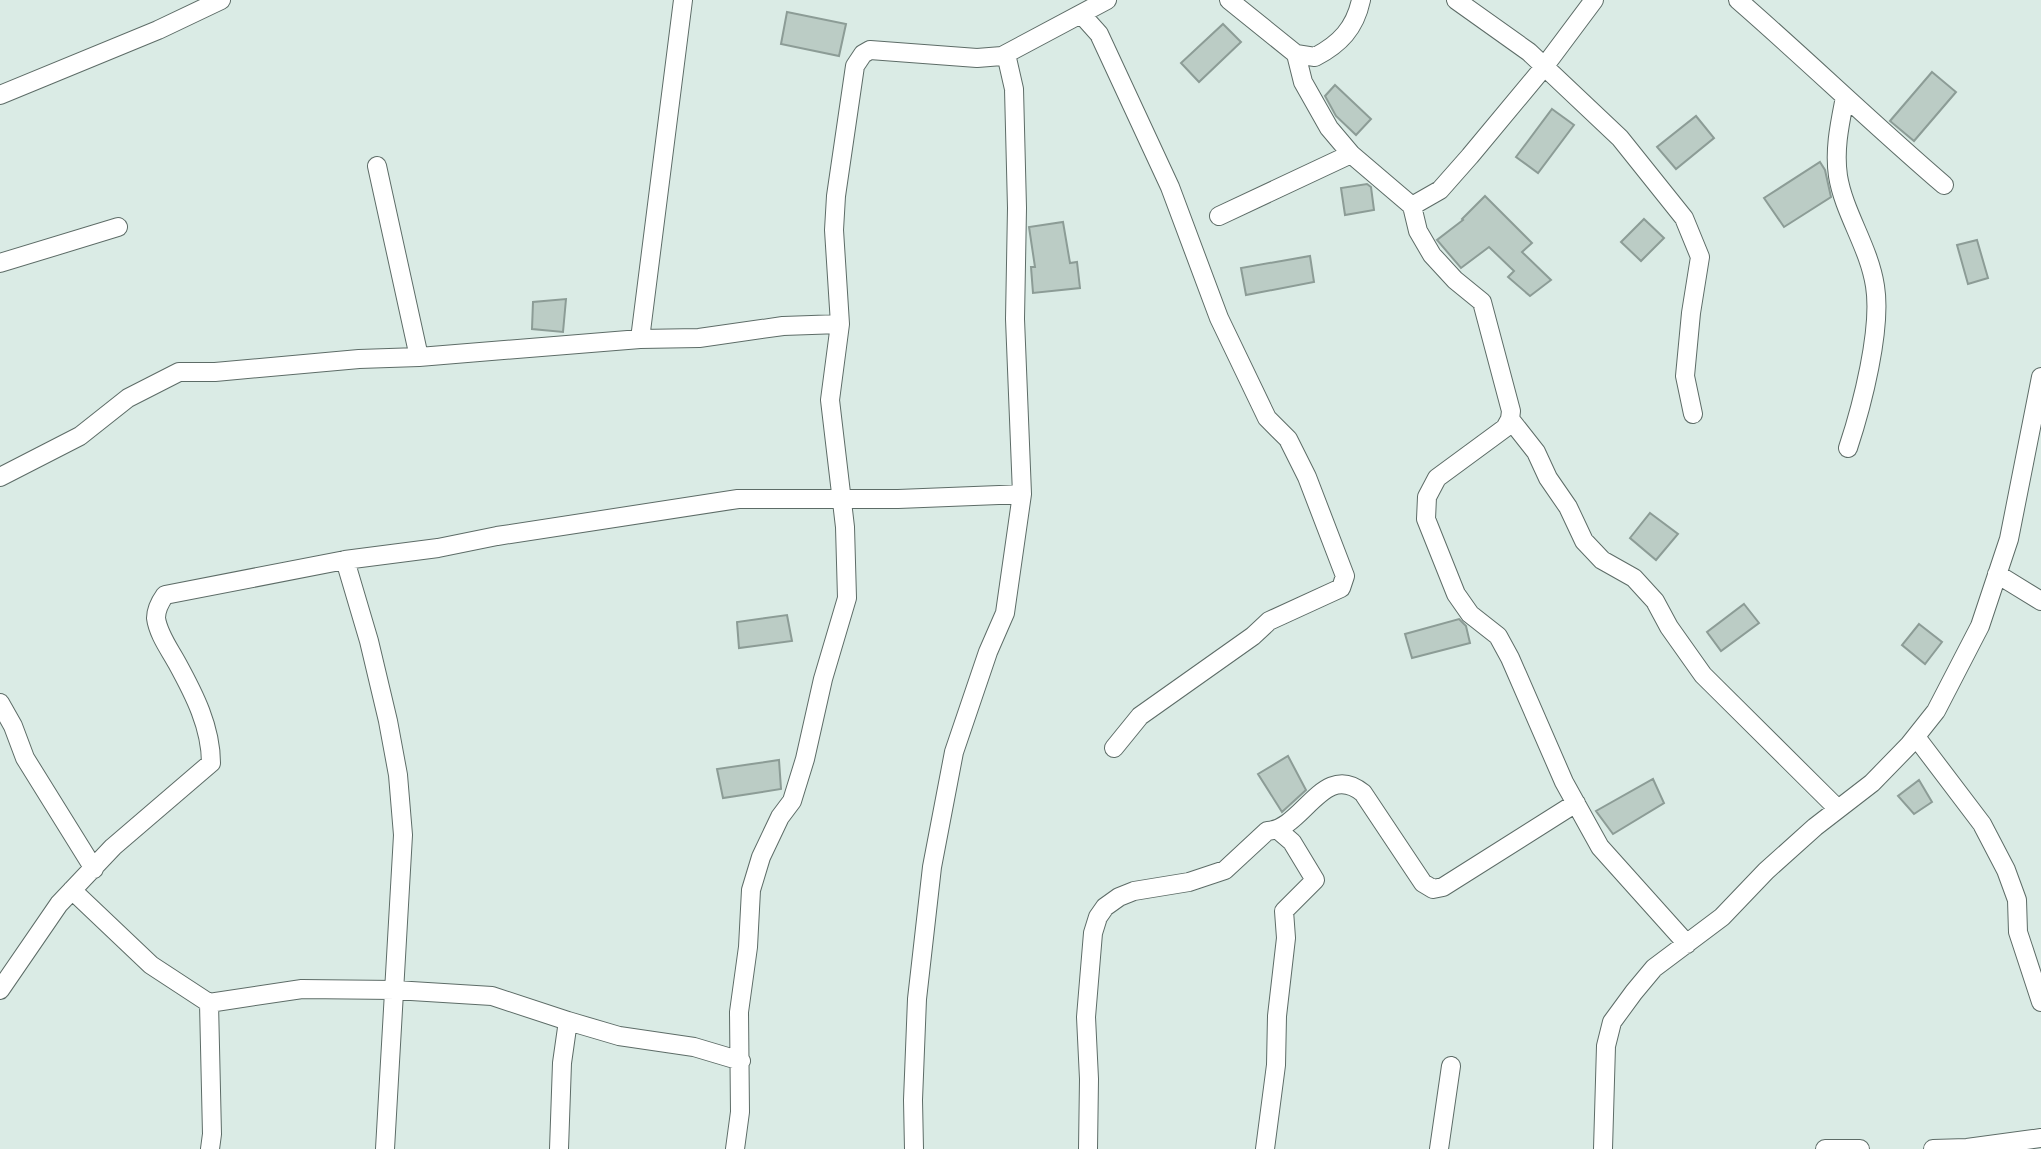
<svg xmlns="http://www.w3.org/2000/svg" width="2041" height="1149" font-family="'Golos Text',sans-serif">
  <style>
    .building { fill: #bbccc5; stroke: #8c9c96; stroke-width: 2 }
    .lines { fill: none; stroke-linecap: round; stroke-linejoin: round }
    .minor-casing { stroke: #5d6c67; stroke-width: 20 }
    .minor { stroke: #fff; stroke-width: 18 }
  </style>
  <rect width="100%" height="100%" fill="#daebe5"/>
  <path class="building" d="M787,12L846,24L839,56L781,44Z
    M1223,24L1241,42L1199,82L1181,63Z
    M1932,72L1956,92L1914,141L1890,121Z
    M1335,85L1371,119L1356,135L1336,116L1325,96Z
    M1552,109L1574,125L1538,173L1516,157Z
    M1696,116L1714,138L1676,169L1657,147Z
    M1820,162L1825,170L1831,197L1784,227L1764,198Z
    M1367,184L1371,187L1374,210L1345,215L1341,188Z
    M1485,196L1532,243L1522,252L1551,280L1530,296L1508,277L1514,271L1489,247L1461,268L1437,240L1463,220L1462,219Z
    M1644,219L1664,238L1641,261L1621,242Z
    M1063,222L1070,263L1077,262L1080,288L1033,293L1031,267H1035L1029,227Z
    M1977,240L1988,278L1968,284L1957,245Z
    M1310,256L1314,282L1246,295L1241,268Z
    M566,299L563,332L532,329L533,302Z
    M1650,513L1678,534L1656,560L1630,538Z
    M1744,604L1759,623L1721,651L1707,632Z
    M787,615L792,641L739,648L737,622Z
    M1459,619L1466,626L1470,643L1412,658L1405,634Z
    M1919,624L1942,642L1925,664L1902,645Z
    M1288,756L1306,790L1282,812L1258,774Z
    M779,760L781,789L723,798L717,769Z
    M1653,779L1664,803L1613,834L1596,811Z
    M1919,780L1932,802L1914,814L1898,796Z"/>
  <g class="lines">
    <g class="minor-casing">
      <path id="minor" d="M1229,0L1296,54L1303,82L1329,128L1351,154L1412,206L1418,231L1432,255L1455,280L1482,302L1511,411L1510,419L1505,428L1437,478L1427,497L1426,519L1456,594L1470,614L1498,636L1510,658L1564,782L1600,847L1687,944
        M1456,0L1529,52L1620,138L1684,218L1700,257L1691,313L1685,376L1693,414
        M1738,0C1808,61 1874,125 1944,185
        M1082,15L1099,34L1170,187L1219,318L1267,418L1288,439L1307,477L1345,576L1341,588L1269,621L1253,636L1140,716L1114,748
        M1296,54L1315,57C1340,44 1355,28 1361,0
        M0,95L158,30L221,0
        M1845,97C1840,123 1834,149 1838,176C1844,213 1869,247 1875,286C1882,329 1862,406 1848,448
        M377,166L419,357
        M1412,206L1440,190L1470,156L1544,67L1594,0
        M1219,216L1351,154
        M0,263L118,227
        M640,339L683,0
        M1510,419L1536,452L1548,478L1568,507L1584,541L1602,560L1634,578L1655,601L1669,627L1703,675L1838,809
        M0,477L80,436L128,398L179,372H215L359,359L419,357L640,339L699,338L783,326L840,324
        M345,560L369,641L388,721L398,775L403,835L385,1149
        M1997,574L2041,601
        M0,703L13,726L25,758L94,869
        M1916,737L1982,824L2006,870L2017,900L2018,932L2041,1002
        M72,890L151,965L209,1003L302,989L395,990L492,996L568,1021
        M0,990L59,904L113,847L211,763C211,727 194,694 177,663C170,650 158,634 156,618C156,609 160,602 165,595L345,560L438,548L497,536L738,499H898L1022,494
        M209,1003L212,1134L210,1149
        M559,1149L562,1063L568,1021L619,1036L694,1047L741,1061
        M735,1149L740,1112L739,1012L748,947L751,890L761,857L780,817L792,801L805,759L823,679L847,598L845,527L830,400L840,324L834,230L836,196L855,66L863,54L870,50L977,58L1002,56L1107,0
        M914,1149L913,1100L917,999L932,867L954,752L988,652L1005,613L1022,494L1015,319L1017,208L1014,89L1006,54
        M1088,1149L1089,1079L1086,1017L1093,933L1098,917L1105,907L1119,897L1134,891L1189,882L1225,870L1267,831C1303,830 1323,760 1363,793L1423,883L1433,889L1443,887L1576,803
        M1265,1149L1276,1065L1277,1016L1286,938L1284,911L1315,880L1292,842L1278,830
        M1439,1149L1451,1066
        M1603,1149L1606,1046L1612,1022L1634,992L1654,968L1722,917L1766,871L1815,827L1872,783L1909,745L1936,711L1980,626L2009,539L2041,377
        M1825,1149H1860
        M1933,1149L1967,1148L2041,1138"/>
    </g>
    <use href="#minor" class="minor"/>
  </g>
</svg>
